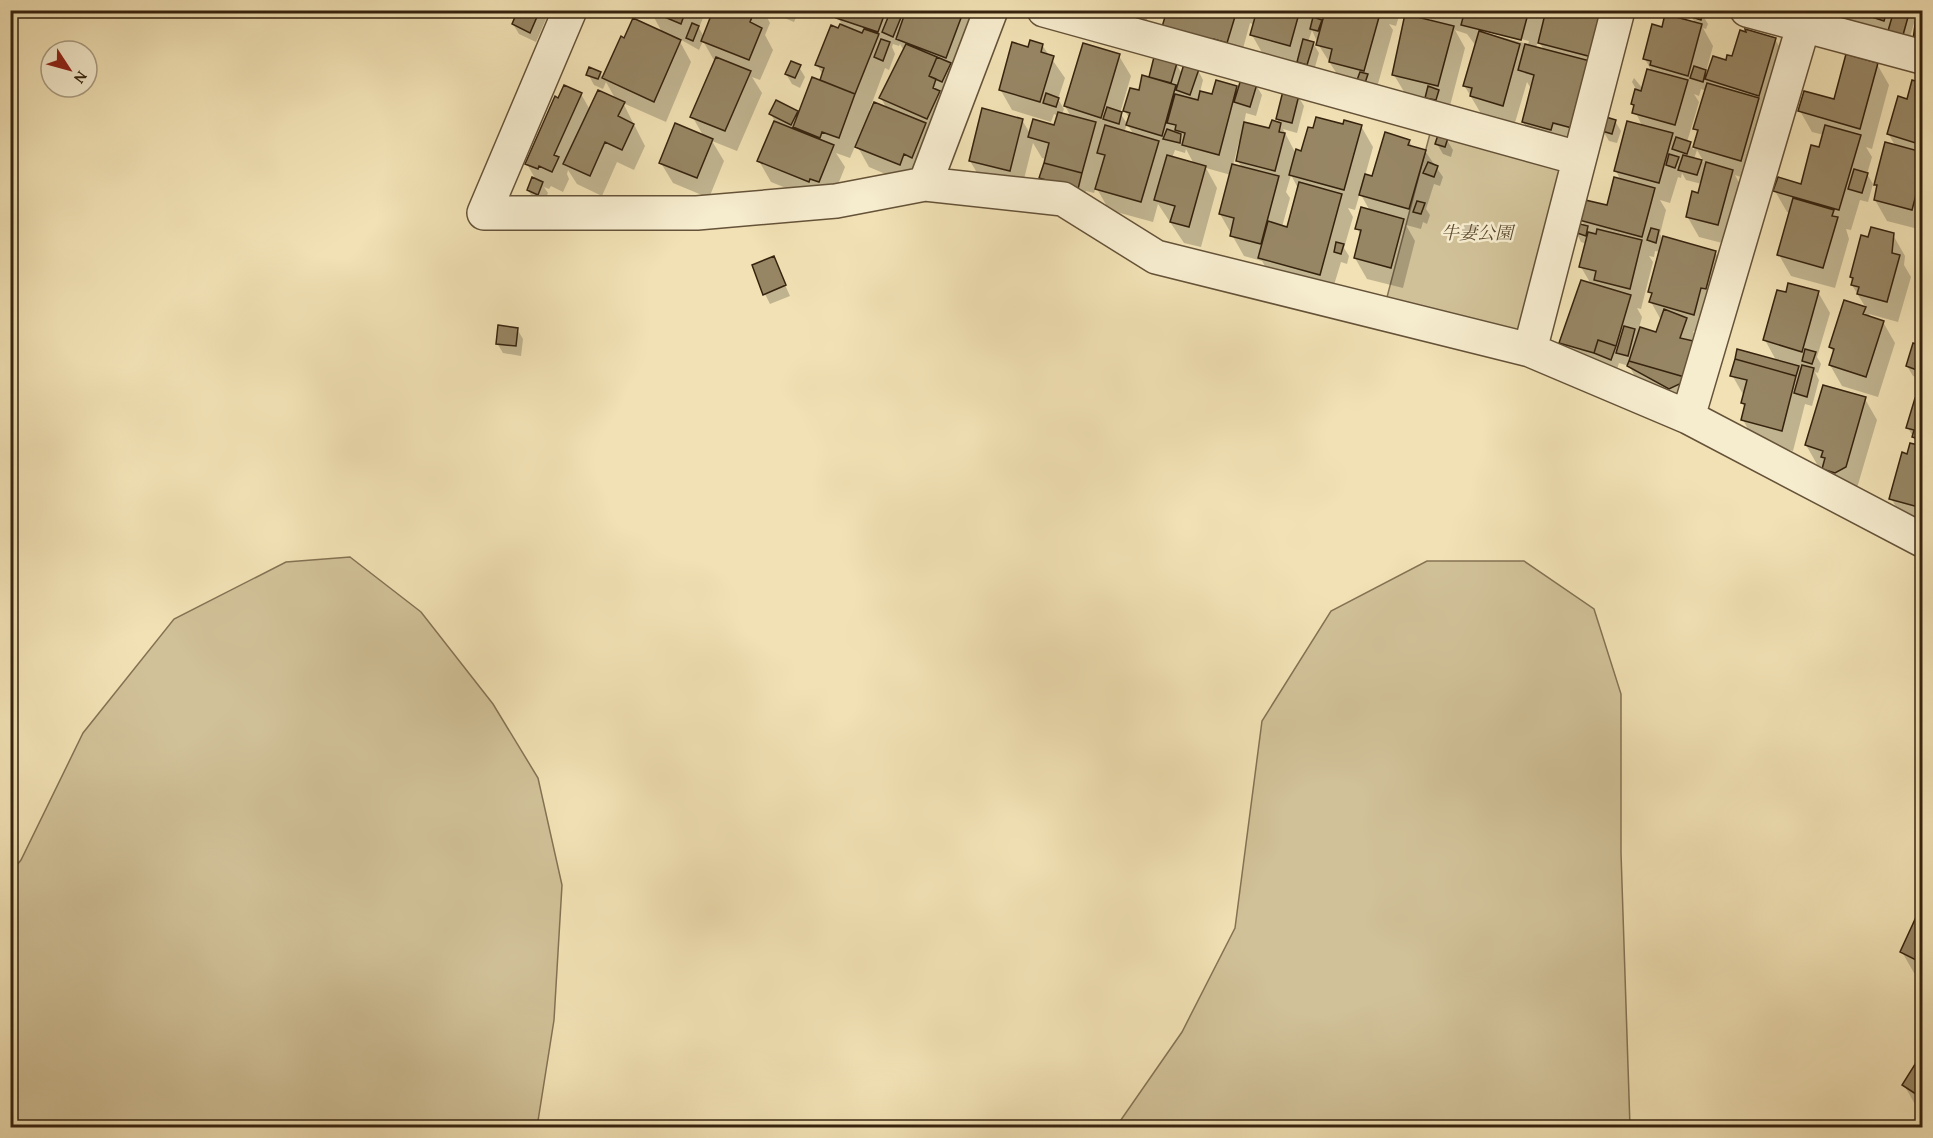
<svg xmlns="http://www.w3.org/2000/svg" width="1933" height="1138" font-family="'Gentium Book Plus','Noto Serif JP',serif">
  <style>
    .green { fill: #d1c198; stroke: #847253; stroke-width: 1.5 }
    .shadow { fill: #0003; fill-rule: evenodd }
    .building { fill: #978664; stroke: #36230e; stroke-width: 1.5 }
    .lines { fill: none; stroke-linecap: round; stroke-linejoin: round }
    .minor-casing { stroke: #655238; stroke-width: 36 }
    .minor { stroke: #f6ecce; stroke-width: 33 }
    .labels { text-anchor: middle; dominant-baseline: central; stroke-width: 5; stroke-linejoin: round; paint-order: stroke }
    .park-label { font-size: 18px; font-style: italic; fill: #5d4a30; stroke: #f6ecce }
  </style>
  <rect width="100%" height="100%" fill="#f1e1b4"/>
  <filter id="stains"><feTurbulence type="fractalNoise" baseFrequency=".00333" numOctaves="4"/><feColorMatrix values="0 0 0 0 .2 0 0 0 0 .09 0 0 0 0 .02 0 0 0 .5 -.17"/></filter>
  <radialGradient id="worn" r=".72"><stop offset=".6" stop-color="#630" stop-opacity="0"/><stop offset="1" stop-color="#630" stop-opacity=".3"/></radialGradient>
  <path class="green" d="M1432,126L1569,162L1523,337L1386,301Z
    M350,557L421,612L493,704L538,778L562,885L554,1020L537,1127H11V872L21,860L83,733L174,619L286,562Z
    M1427,561H1524L1594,609L1621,694V853L1630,1127H1116L1182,1032L1235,928L1262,721L1331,611Z"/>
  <path class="shadow" d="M519,10H541L546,19L536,42L519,34L513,24Z
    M650,10H706L699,28L704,37L712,18L708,10H763L770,23L765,35L773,50L760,80L752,77L762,93L737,151L712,141L724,161L709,198L673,183L661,163L704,137L692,116L715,62L703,41L699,50L678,38L691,62L666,122L623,103L645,146L634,170L617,162L602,196L577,184L568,170L567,174L569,179L563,192L551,186L549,189L544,187L548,193L543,204L534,200L528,190L536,180L527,164L559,100L581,94L590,110L616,100L606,82L603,89L594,85L588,74L600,73L603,79L622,38L663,34Z
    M765,10H799L794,22Z
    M840,10H964L976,31L911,185L869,167L856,144L850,158L836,153L845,167L831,202H821L771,182L759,161L775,122L771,114L797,112L799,115L820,82L823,75L817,65L842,25L838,17ZM893,44L899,46L900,44L904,51L881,98L887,109L871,112L869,111L885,68L889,70L895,54L892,47Z
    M1066,10H1150L1144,30Z
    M1168,10H1424L1422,19L1432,22L1426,10H1590L1603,14L1584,148L1535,143L1523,122L1532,90L1527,82L1514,126L1483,117L1464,85L1476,46L1467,34L1455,30L1465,48L1450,106L1406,95L1394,75L1406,18L1399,16L1396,26L1389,24L1393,30L1376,91L1342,82L1318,44L1312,30L1308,42L1313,43L1319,53L1313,74L1264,56L1252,35L1255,25L1250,23L1239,63ZM1477,27L1529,41L1528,44L1477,30ZM1538,40L1544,50L1536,48Z
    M1838,10H1922V53L1914,23L1908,44L1845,22Z
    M1702,14L1708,24L1706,29L1703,28L1713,46L1706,72L1708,76L1733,58L1775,39L1787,60L1752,181L1735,175L1744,192L1730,245L1699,237L1687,216L1702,184L1686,180L1682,173L1681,178L1678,177L1670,203L1660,200L1666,210L1660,234L1664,241L1715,252L1727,273L1706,335L1693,331L1709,364L1676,398L1635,376L1629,366L1619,363L1617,369L1608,366L1573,364L1561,343L1591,284L1581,267L1587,244L1581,242L1576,232L1585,227L1581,220L1608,207L1621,181L1616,171L1642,126L1632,104L1636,89L1632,82L1634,78L1643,89L1652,72L1645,59L1663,29L1695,23L1691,16ZM1701,89L1706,91L1695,128L1698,134L1694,150L1687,142L1699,102L1694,94L1699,96ZM1697,150L1704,162L1694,159ZM1655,251L1661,252L1650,291L1653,296L1651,302L1661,320L1656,334L1639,328L1642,317L1637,308L1641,309L1653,262L1649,256L1654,257Z
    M1042,45L1065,78L1058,99L1064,109L1062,114L1071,117L1065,106L1119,56L1131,76L1120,113L1128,125L1130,120L1125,111L1152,80L1150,77L1176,64L1183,75L1198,70L1203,80L1200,92L1213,96L1236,87L1239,92L1256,85L1262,95L1256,116L1246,113L1244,123L1270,130L1280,124L1277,119L1298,96L1304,106L1297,133L1283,129L1296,154L1344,126H1361L1373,147L1365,176L1373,178L1409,141L1413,148L1425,151L1443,177L1440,186L1434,184L1426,209L1430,215L1427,224L1423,222L1421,229L1406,225L1415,241L1403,288L1367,279L1355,258L1361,236L1357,228L1370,211L1360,193L1355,210L1348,208L1353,217L1344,248L1349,256L1347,264L1341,262L1331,295L1272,278L1262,261L1244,256L1220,214L1231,175L1206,168L1217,188L1201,247L1184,243L1158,204L1153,222L1109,210L1096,187L1094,193L1086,191L1084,198L1047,188L1041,178L1046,159L1042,158L1033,143L1021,191L982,181L970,161L1022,120L1031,135L1055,127L1058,116L1054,114L1051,122L1012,110L1000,89L1029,48ZM1127,124L1134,135L1124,133ZM1239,142L1241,143L1238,161L1242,168L1233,165ZM1186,149L1194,164L1172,158L1175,150L1185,153ZM1291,175L1299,190L1288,229L1282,227L1290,198L1286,192Z
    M1877,64L1889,85L1872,149L1866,147L1872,157L1867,174L1873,184L1868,202L1860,200L1851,230L1846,229L1849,239L1835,288L1791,276L1779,255L1791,213L1787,212L1775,191L1802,186L1824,135L1812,132L1800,111L1835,101Z
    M799,67L805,77L800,88L792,84L786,74Z
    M1913,82L1922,84V230L1887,221L1875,200L1878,189L1876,184L1896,147L1888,133L1908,101Z
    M1615,121L1621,131L1617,143L1609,141L1603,131Z
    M1447,140L1453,150L1451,157L1443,154L1437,144Z
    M1893,235L1905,256L1904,265L1911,277L1898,322L1869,314L1871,318L1883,322L1895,343L1878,397L1842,386L1830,365L1834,353L1830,347L1845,302L1866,308L1852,285L1851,276L1869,238Z
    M773,258L790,296L770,304L765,294Z
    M1818,292L1830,313L1817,357L1821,364L1818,373L1815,372L1819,380L1812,406L1805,404L1793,451L1755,441L1743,420L1746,409L1742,403L1744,396L1732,375L1777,362L1765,340L1787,294Z
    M517,329L523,339L521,356L503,353L497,343Z
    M1914,345L1922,348V379L1913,376L1907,366Z
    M1865,399L1877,420L1857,488L1836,489L1824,467L1818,466L1806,445Z
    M1922,399V525L1903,519L1891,498L1908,455L1919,447L1908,428Z
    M1922,908V977L1914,973L1902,952Z
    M1922,1056V1110L1916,1106L1904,1085Z"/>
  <path class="building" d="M518,10H540L530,33L512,24Z
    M648,10H686L681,24Z
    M706,10H755L750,22L762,28L749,60L701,41L712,13Z
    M838,10H886L878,32L836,18Z
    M891,10H904L893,37L882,32Z
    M906,10H964L946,58L896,39Z
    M1101,10H1142L1139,21Z
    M1167,10H1237L1227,43L1213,39L1212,42L1162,27Z
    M1241,10H1256L1254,17L1240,13Z
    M1257,10H1300L1290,46L1250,35Z
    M1381,10L1364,71L1329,62L1332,49L1316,45L1324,15L1310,10Z
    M1465,10H1529L1521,40L1461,25Z
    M1546,10L1604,12L1592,57L1538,43Z
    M1691,10L1703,12L1701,20L1689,16Z
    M1851,10H1893L1891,16L1886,14L1884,21Z
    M1894,10H1910L1903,35L1888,31Z
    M1917,10H1922V42L1913,40Z
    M1405,14L1454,26L1438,86L1392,75Z
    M1665,14L1702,24L1688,76L1650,65L1651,61L1643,59L1652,24L1662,27Z
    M1313,17L1322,20L1318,31L1310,29Z
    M633,18L681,40L654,102L602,78L621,36L624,38Z
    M692,23L699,26L693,41L686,38Z
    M840,24L862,33L864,29L879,34L855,94L820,80L824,68L815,65L831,25L838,28Z
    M1745,29L1776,38L1759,96L1705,79L1713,56L1726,60L1727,55L1732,56L1740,30L1746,32Z
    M1479,31L1520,44L1503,106L1470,96L1472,88L1463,86Z
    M881,39L890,42L883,61L874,57Z
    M1303,39L1314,42L1307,65L1297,62Z
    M1030,40L1043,44L1041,52L1054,56L1040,102L999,90L1012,42L1028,47Z
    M1083,43L1120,54L1101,118L1064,106Z
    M906,44L937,57L929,76L936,79L933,88L940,91L927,119L879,98Z
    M1525,44L1590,61L1572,128L1553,123L1551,130L1522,122L1534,75L1518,70Z
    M1846,54L1878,63L1860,129L1798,111L1804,91L1834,99Z
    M716,57L751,71L725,131L690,117Z
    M937,57L951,63L942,82L929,76Z
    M1154,57L1177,63L1171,83L1149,77Z
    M791,61L801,65L795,78L785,74Z
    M1184,64L1199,69L1190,95L1176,90Z
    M1694,66L1706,70L1703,82L1690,78Z
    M589,67L601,72L598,79L586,75Z
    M1647,69L1688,80L1675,125L1632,113L1634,105L1631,104L1635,89L1641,91Z
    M1360,72L1368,74L1365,83L1357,80Z
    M1142,75L1176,85L1162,136L1126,125L1130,113L1123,111L1130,88L1139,90Z
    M812,77L855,94L839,138L822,132L820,138L793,127Z
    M1241,79L1257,84L1250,107L1234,102Z
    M1216,80L1237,86L1219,155L1182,145L1185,133L1175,130L1176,125L1167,123L1175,94L1198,100L1200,91L1212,94Z
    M1912,80L1922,83V145L1887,134L1898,96L1907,99Z
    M1707,83L1759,98L1741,161L1693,147L1698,130L1693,129Z
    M564,85L582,93L554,155L559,157L552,172L539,166L538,169L525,164L555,96L558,98Z
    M1428,86L1439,90L1436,100L1425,98Z
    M598,90L625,102L618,116L634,124L622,150L605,142L590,176L563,164Z
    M1283,91L1299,95L1292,123L1276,119Z
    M1046,93L1059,98L1056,107L1043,103Z
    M776,100L798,111L791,125L769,114Z
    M874,102L926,123L912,158L904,154L900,165L855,147Z
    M1107,107L1122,112L1119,124L1103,119Z
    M982,108L1023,119L1010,171L969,161Z
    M1058,112L1096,122L1082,173L1044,163L1049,143L1028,137L1033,119L1054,125Z
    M1316,117L1343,124L1344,120L1362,125L1344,190L1289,175L1296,149L1301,151L1308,127L1313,128Z
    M1606,117L1616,120L1612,134L1602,131Z
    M1272,120L1281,123L1279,132L1285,133L1275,171L1236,161L1244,122L1269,128Z
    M774,121L834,145L819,182L810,179L809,182L757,161Z
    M1627,121L1673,133L1659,183L1614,171Z
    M675,123L713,139L697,178L659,163Z
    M1105,125L1159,141L1141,202L1095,189L1105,155L1097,153Z
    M1825,125L1861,135L1839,210L1773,191L1778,177L1801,184L1811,145L1819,147Z
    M1167,129L1181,134L1180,143L1163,139Z
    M1385,132L1410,140L1408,145L1426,150L1409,209L1359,195L1365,174L1372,176Z
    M1438,135L1448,138L1445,147L1435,144Z
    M1676,137L1691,142L1687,154L1672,149Z
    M1885,142L1922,152V172L1912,210L1874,200L1877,185H1874Z
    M1669,154L1679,157L1675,168L1666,165Z
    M1167,155L1206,166L1189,227L1170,222L1175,206L1154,200Z
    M1683,155L1702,160L1697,175L1678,170Z
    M1428,162L1438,166L1434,177L1423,173Z
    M1706,162L1733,170L1718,225L1686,217L1692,191L1698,193Z
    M1044,163L1082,173L1078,189L1039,178Z
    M1232,164L1279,176L1261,244L1230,236L1234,218L1219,214Z
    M1854,169L1868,173L1862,193L1848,189Z
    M532,177L543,182L538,195L527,190Z
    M1614,177L1655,188L1642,237L1579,220L1585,200L1607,205Z
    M1299,182L1342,194L1320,275L1258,258L1268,221L1287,227Z
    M1793,198L1834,210L1832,216L1838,217L1823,268L1777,255Z
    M1417,201L1425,203L1421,214L1413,212Z
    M1361,207L1404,219L1391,268L1354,258L1361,230L1355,229Z
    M1576,223L1588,226L1586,236L1574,232Z
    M1871,227L1894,233L1892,253L1900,255L1887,302L1857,294L1859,287L1851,285L1853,278L1850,277L1861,235L1868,237Z
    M1651,228L1659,230L1656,243L1647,240Z
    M1597,229L1642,240L1630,289L1594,280L1596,271L1579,267L1588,232L1596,234Z
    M1663,236L1716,251L1706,289L1701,288L1694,315L1649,302L1652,293L1648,292Z
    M1336,242L1344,244L1341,254L1334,252Z
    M774,256L786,285L763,295L752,265Z
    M1581,280L1631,295L1616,346L1598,340L1594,353L1559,343Z
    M1788,283L1819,291L1802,352L1763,340L1777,290L1786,292Z
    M1844,300L1866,307L1863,314L1884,321L1866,377L1829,365L1834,349L1829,347Z
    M1664,309L1687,318L1680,338L1698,342L1688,378L1629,361L1640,327L1656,332Z
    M498,325L518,328L516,346L496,344Z
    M1624,326L1635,329L1628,356L1616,353Z
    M1598,340L1616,346L1611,360L1594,353Z
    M1913,343L1922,346V372L1906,366Z
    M1737,349L1799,366L1796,376L1735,359Z
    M1805,349L1816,352L1812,364L1802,361Z
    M1735,359L1796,376L1782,431L1741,420L1745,404L1741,403L1747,380L1730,376Z
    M1629,361L1688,378L1686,381L1669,389L1627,366Z
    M1802,365L1814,368L1807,397L1794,393Z
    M1823,385L1866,397L1846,467L1835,473L1822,469L1825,458L1821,457L1823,451L1805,445Z
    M1922,394V440L1912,437L1914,430L1906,428L1915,398L1921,399Z
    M1910,443L1922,446V508L1889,499L1902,452L1907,454Z
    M1922,904V963L1900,952Z
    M1922,1053V1098L1902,1085Z"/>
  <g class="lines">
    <g class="minor-casing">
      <path id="minor" d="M570,10L484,213H697L836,201L925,184L1063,199L1156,257L1530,350L1688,417L1922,540
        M1044,10L1578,158
        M1747,10L1922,57
        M925,184L991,10
        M1530,350L1618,10
        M1688,417L1808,10"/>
    </g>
    <use href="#minor" class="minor"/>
  </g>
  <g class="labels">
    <g class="park-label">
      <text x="1477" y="232">牛妻公園</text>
    </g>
  </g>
  <rect width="1933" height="1138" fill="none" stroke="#f1e1b4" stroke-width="36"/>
  <rect x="12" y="12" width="1909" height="1114" fill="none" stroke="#36230e" stroke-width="3"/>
  <rect x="18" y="18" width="1897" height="1102" fill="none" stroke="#36230e" stroke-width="1.5"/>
  <g transform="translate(69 69) rotate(126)"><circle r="28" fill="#f6ecce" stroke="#a99c81" stroke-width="1.5"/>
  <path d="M0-4.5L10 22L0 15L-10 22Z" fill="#8f2418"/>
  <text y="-9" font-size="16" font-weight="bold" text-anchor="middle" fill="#36230e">N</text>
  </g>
  <rect width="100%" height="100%" filter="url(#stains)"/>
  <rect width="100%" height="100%" fill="url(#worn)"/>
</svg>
